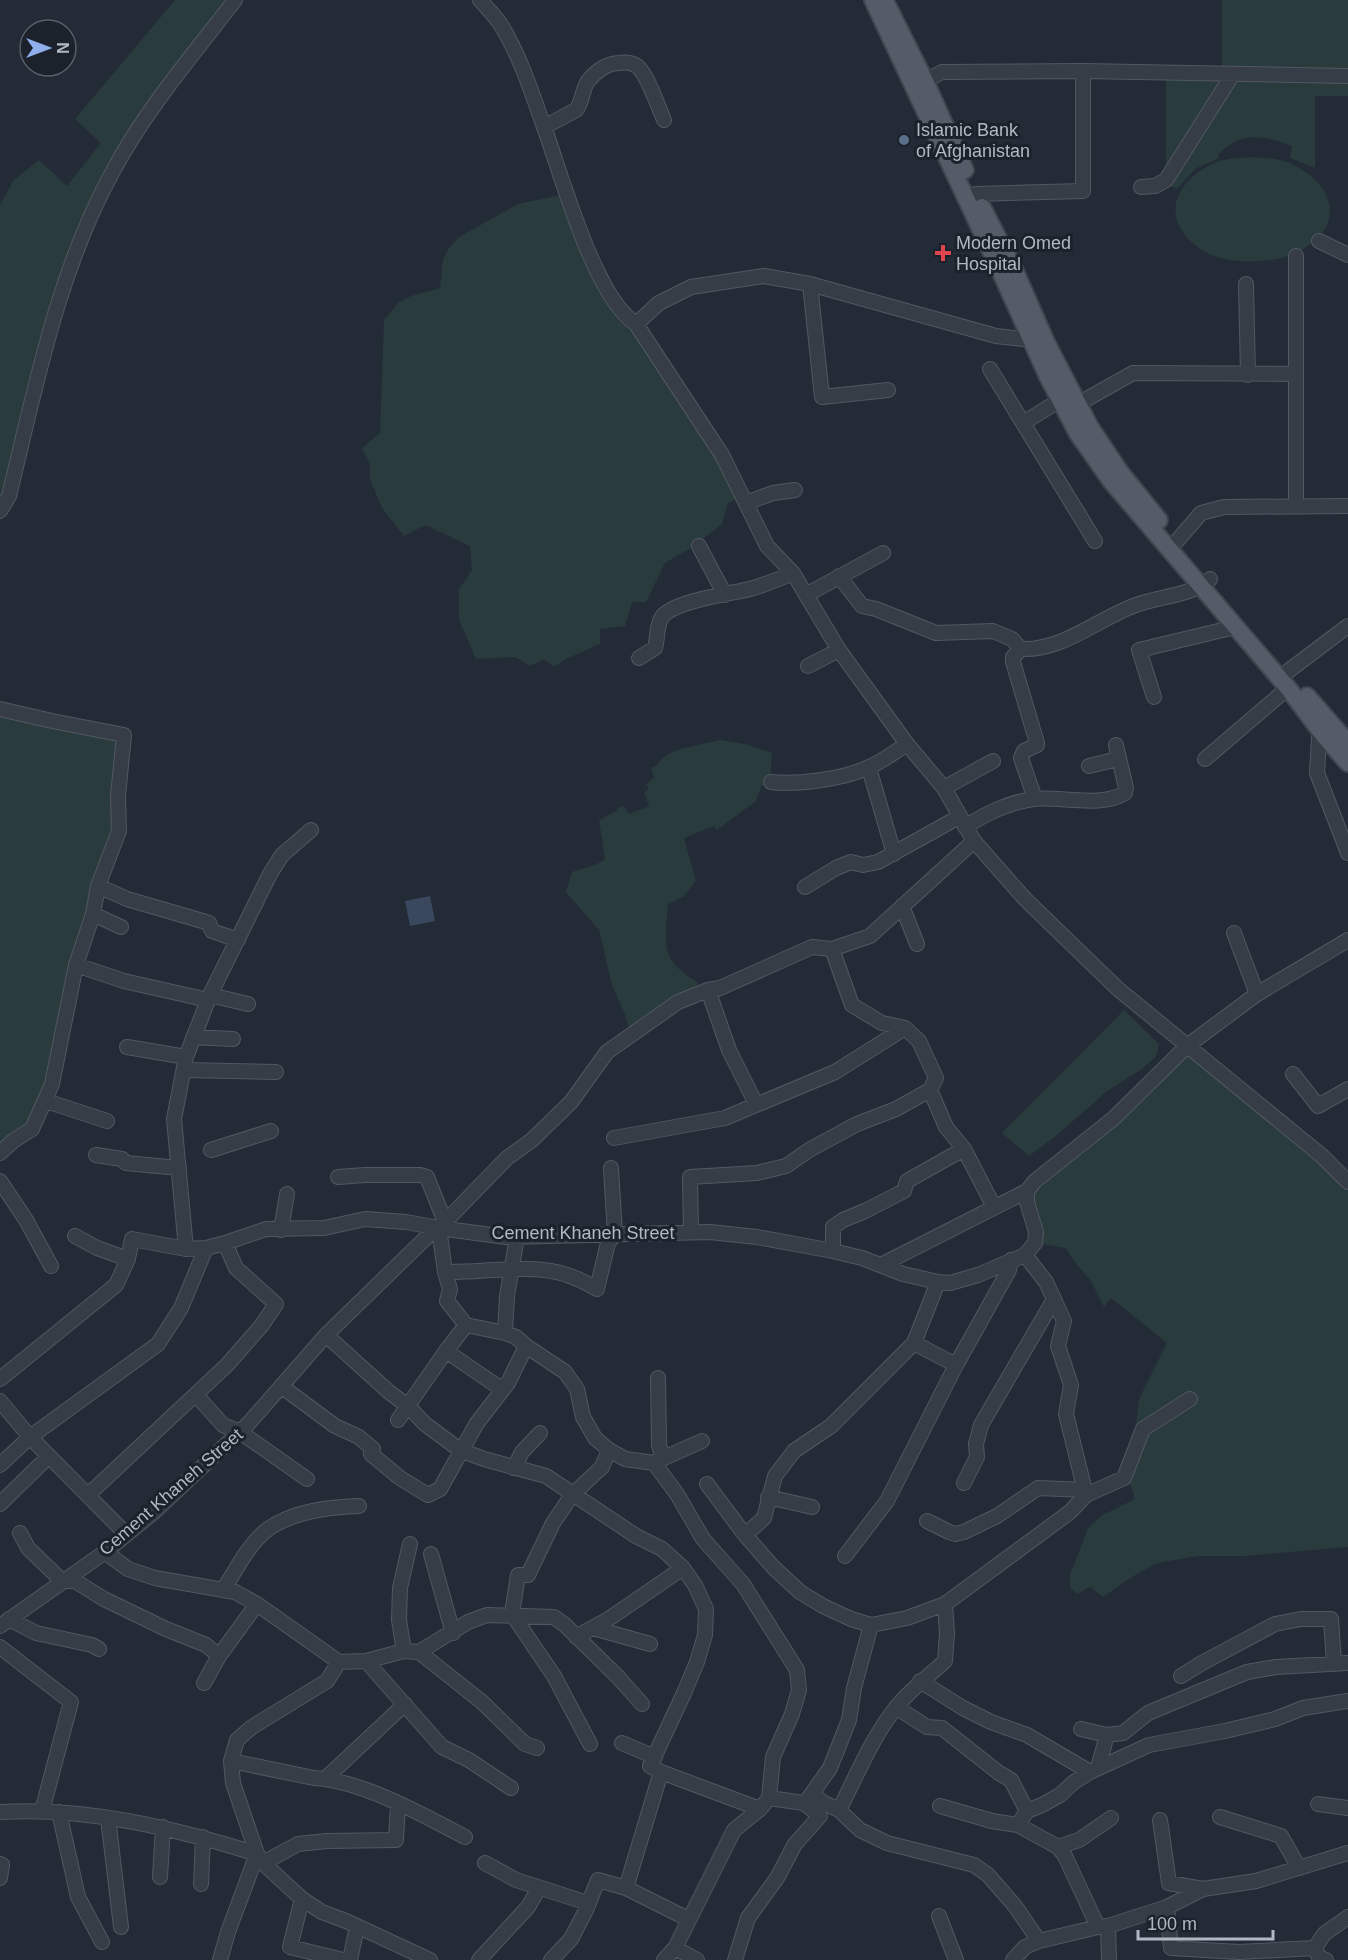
<svg xmlns="http://www.w3.org/2000/svg" width="1348" height="1960" font-family="Arial,sans-serif">
  <style>
    .green { fill: #293b3c }
    .water { fill: #3a485e }
    .lines { fill: none; stroke-linecap: round; stroke-linejoin: round }
    .minor-casing { stroke: #525862; stroke-width: 16 }
    .major-casing { stroke: #404650; stroke-width: 20 }
    .minor { stroke: #373d47; stroke-width: 14 }
    .major { stroke: #555c67; stroke-width: 16 }
    .service-dot { fill: #5c6f8a; stroke: #1c222c; stroke-width: 2 }
    .health-dot { fill: #e0444e; stroke: #1c222c; stroke-width: 2 }
    .labels { text-anchor: middle; dominant-baseline: central; stroke-width: 6; stroke-linejoin: round; paint-order: stroke }
    .poi-label { font-size: 18px; fill: #b2b8c3; stroke: #1c222c; text-anchor: start }
    .street-label { font-size: 18px; fill: #b2b8c3; stroke: #1c222c }
  </style>
  <rect width="100%" height="100%" fill="#232b36"/>
  <path class="green" d="M175,0H227L120,146L79,226L56,287L0,498V205L13,181L39,160L67,186L101,143L75,119Z
    M1222,0H1348V96H1315V168L1290,158L1292,146C1265,136 1242,130 1219,154V158L1195,169L1177,189L1166,184V69L1222,70Z
    M1252,157C1262,158 1274,158 1284,161C1312,171 1342,197 1325,229C1322,234 1316,238 1312,242C1302,253 1285,258 1271,260C1246,263 1216,262 1196,246C1156,214 1180,175 1220,161C1230,158 1242,158 1252,157Z
    M561,195L630,326L712,452L737,499L728,503L722,524L694,546L665,563L646,602H632L625,626L600,629V644L566,659L554,667L544,659L530,666L515,657L476,659L459,620V589L472,570L470,546L425,525L404,536L382,508L370,479V464L362,448L380,433L384,320L399,302L411,296L440,288L443,259L449,248L459,237L518,204Z
    M0,709L124,735L120,823L58,1047L32,1129L0,1153Z
    M721,740L745,744L772,753L770,780L766,785H762L756,801L717,830L714,826L684,838L696,881L683,897L668,904C665,946 659,958 698,983V994L631,1035L625,1015L612,985L599,930L566,892L572,872C583,868 596,866 605,859L599,820L617,811V808L624,806L629,814L649,806L644,792L649,790L646,784L654,778L651,768C659,765 660,760 665,756C676,748 707,743 721,740Z
    M1124,1010L1159,1044L1156,1057L1142,1069L1106,1092L1056,1136L1029,1156L1002,1133Z
    M1187,1046L1348,1182V1547L1245,1556H1198L1157,1563L1130,1578L1103,1597L1090,1587L1077,1594L1070,1588V1575L1088,1528L1101,1516L1135,1499L1129,1480L1139,1399L1167,1343L1111,1298L1104,1307L1091,1281L1073,1260L1066,1248L1035,1243L1027,1191Z"/>
  <path class="water" d="M430,896L435,921L410,926L405,901Z"/>
  <g class="lines">
    <g class="minor-casing">
      <path id="minor" d="M480,0C487,8 495,16 501,25C520,56 532,93 544,127C562,176 594,297 636,324L722,455L767,546L793,573L839,650L907,744L944,788L974,841L1025,899L1118,989L1322,1156L1348,1182
        M917,85L942,72L1083,71L1348,76
        M544,127L576,110C583,102 582,89 588,81C595,72 607,63 619,63C625,62 631,62 637,66C648,75 658,107 664,120
        M1141,187L1155,186L1166,180L1233,74
        M975,194L1083,191V71
        M1319,241L1348,255
        M810,284L822,397L888,390
        M1246,284L1248,375
        M636,324L659,303L691,287L764,276L810,284L996,336L1031,340
        M990,369L1095,541
        M1078,404L1133,373L1296,374
        M1023,423L1057,402L1062,404
        M746,503L773,493L795,490
        M1296,506V256
        M0,511L9,496C36,385 58,271 113,171C146,109 193,55 235,0
        M1177,541L1201,513L1224,507L1348,506
        M699,546L725,595
        M839,576L862,606L876,609L936,633L993,631L1012,639L1021,649C1063,651 1099,618 1136,605C1160,596 1191,596 1210,579
        M806,595L883,553
        M1021,649L1013,657V662L1037,743V745L1024,751L1021,758L1035,799
        M639,658L655,648C658,638 656,626 662,617C674,601 729,594 750,589C764,585 779,579 793,573
        M808,666L839,650
        M1287,672L1348,626
        M1154,697L1139,650L1235,627
        M0,709L52,721L124,735L118,796L119,831L98,886L93,914L76,965L52,1084L32,1129L13,1141L0,1153
        M1324,736L1319,738L1317,773L1348,853
        M1205,759L1288,688
        M1089,766L1118,759
        M869,768L894,854
        M771,782C797,785 843,779 867,768C882,762 894,752 907,744
        M944,788L993,761
        M965,827C987,813 1007,803 1033,799C1060,796 1101,808 1125,793L1126,788L1116,745
        M98,886L127,899L206,922L209,923L212,931L238,940
        M805,887L836,868L851,862L863,865L878,862L959,817
        M902,906L917,944
        M93,914L121,927
        M1234,933L1257,994
        M832,949L852,1005L882,1023L905,1028L919,1041L936,1078L930,1090L946,1127L964,1149L994,1207
        M76,965L124,981L208,1000
        M708,990L729,1050L756,1104
        M210,995L248,1004
        M193,1037L233,1039
        M127,1047L186,1057
        M184,1070L276,1072
        M1293,1074L1318,1106L1348,1089
        M46,1101L107,1121
        M614,1138L725,1118L835,1072L905,1028
        M211,1150L271,1131
        M96,1155L122,1159L126,1163L179,1168
        M338,1177L365,1175H420L427,1177L445,1222
        M0,1181L26,1220L51,1266
        M439,1228L445,1272L450,1289L447,1301L466,1325L505,1333L516,1337L526,1346L565,1372L577,1389L583,1417L595,1438L609,1450L625,1459L654,1463L677,1494L703,1539L743,1584L797,1670L799,1690L792,1714L773,1757L769,1798L760,1809L734,1830L675,1948L664,1960
        M439,1228L507,1158L532,1140L571,1102L607,1052L678,1002L708,990L720,988L812,947L832,949L870,936L974,841
        M281,1230L287,1194
        M691,1232L690,1177L757,1173L786,1166L809,1150L857,1124L896,1109L930,1090
        M75,1236L97,1248L128,1259
        M186,1249L174,1119L186,1057L210,995L270,874L282,855L311,830
        M833,1251V1227L843,1220L865,1211L904,1191L907,1181L964,1149
        M1025,1255L1046,1282L1064,1321L1058,1346L1071,1385L1066,1414L1086,1495
        M881,1265L1027,1191
        M445,1272C483,1273 531,1263 567,1275C578,1278 588,1284 597,1289L608,1243L615,1234L611,1168
        M505,1333L507,1296L517,1237
        M326,1335L389,1392L409,1407L425,1424L460,1450L484,1459L546,1476L636,1536L662,1549L683,1568L695,1585L706,1609L705,1635L697,1662L684,1693L650,1766L661,1772L626,1888
        M914,1343L938,1282
        M446,1351L500,1388L508,1383
        M658,1378L659,1445L663,1458
        M0,1379L116,1285L128,1259L132,1239L186,1249L206,1248L225,1243L266,1229L324,1228L365,1219L406,1222L439,1228
        M281,1386L335,1426L359,1437L373,1449L371,1454L400,1478L428,1495L440,1489L477,1423L508,1383L526,1346
        M196,1395L223,1425L240,1432L307,1479
        M0,1401L30,1437L126,1534
        M398,1420L446,1351L466,1325
        M657,1461L702,1441
        M0,1465L30,1437L158,1344L181,1308L206,1248
        M514,1468L522,1452L540,1433
        M964,1483L977,1457L976,1444L981,1425L1053,1301
        M707,1484L745,1535L774,1568L800,1592L823,1606L851,1619L871,1625L907,1618L945,1604L1070,1512L1086,1495L1124,1478L1143,1429L1190,1399
        M88,1495L227,1365L262,1325L276,1304L236,1268L225,1243
        M768,1497L812,1507
        M0,1504L49,1456
        M927,1521L949,1532L955,1534L964,1532L997,1516L1038,1488L1085,1490
        M20,1533L28,1548L62,1581H75L104,1599L166,1629L206,1645L219,1656
        M745,1535L764,1518L775,1476L794,1451L831,1426L914,1343L956,1365
        M105,1552L128,1569L155,1578L235,1592L257,1604L339,1662L366,1661L404,1651L419,1652L468,1622L487,1615L554,1617L565,1625L618,1677L642,1704
        M431,1554L453,1633
        M845,1556L887,1501L956,1365L1009,1270L1011,1260
        M223,1590C236,1570 249,1543 268,1529C294,1511 329,1507 359,1506
        M9,1619L36,1633L92,1645L99,1649
        M0,1626L105,1552L154,1512L249,1423L326,1335L435,1229L439,1228L506,1237L710,1232L757,1237L833,1251L862,1258L903,1274L938,1282L950,1283L978,1275L1025,1255L1035,1243L1036,1232L1027,1202V1191L1035,1181L1114,1118L1187,1046L1257,994L1348,940
        M593,1628L650,1644
        M576,1637L607,1620L683,1568
        M0,1647L71,1702L42,1811
        M404,1651L399,1620L400,1588L410,1544
        M419,1652L482,1702L525,1744L537,1748
        M366,1661L442,1747L469,1760L511,1788
        M339,1662L327,1681L252,1727L237,1740L231,1761L233,1783L257,1854L263,1863L302,1899L322,1912L346,1921L430,1960
        M1181,1676L1202,1663L1275,1624L1301,1619H1331L1334,1663
        M920,1681L963,1708L991,1722L1027,1735L1090,1772
        M204,1683L219,1656L257,1604
        M896,1707L927,1727L942,1728L999,1773L1011,1780L1027,1811
        M1081,1729L1107,1735L1098,1768
        M1107,1735L1123,1733L1148,1713L1247,1672L1276,1667L1348,1663
        M622,1743L655,1757
        M590,1744L554,1676L512,1614L518,1575H528L553,1523L572,1495L602,1467L609,1450
        M231,1761L314,1778C360,1780 424,1815 465,1837
        M661,1772L760,1809
        M326,1778L405,1704
        M813,1795L824,1803L839,1810L860,1830L887,1843L974,1865L988,1875L1015,1906L1039,1941
        M808,1799L830,1768L849,1720L854,1688L871,1625
        M1318,1804L1348,1808
        M940,1806L992,1821L1018,1825L1058,1847L1065,1856L1098,1927
        M839,1810C857,1775 873,1735 898,1705C912,1688 929,1676 945,1661L947,1633L945,1604
        M0,1812C87,1807 174,1828 257,1854
        M59,1812L78,1897L102,1942
        M1220,1817L1281,1836L1299,1868
        M108,1818L121,1927
        M1160,1820L1169,1883L1203,1889
        M1018,1825L1027,1811L1042,1805L1060,1795L1074,1782L1090,1772L1149,1745L1225,1731L1275,1719L1303,1708L1348,1701
        M1058,1847L1079,1840L1111,1818
        M263,1863L298,1844L327,1841L396,1840L398,1805
        M485,1863L516,1880L588,1903
        M0,1864L2,1865L0,1878
        M160,1877L163,1827
        M201,1884L203,1837
        M302,1899L290,1947L343,1960
        M1167,1907L1171,1948L1239,1952L1315,1948L1324,1934L1348,1917
        M939,1916L956,1960
        M1108,1926L1109,1960
        M675,1948L697,1960
        M1315,1948L1319,1957L1326,1960
        M220,1960L228,1932L257,1854
        M350,1960L357,1927
        M479,1960L528,1907L539,1888
        M551,1960L571,1939L586,1910L598,1880L626,1888L688,1919
        M735,1960L748,1918L777,1878L795,1844L820,1816L804,1803L769,1798
        M1013,1960L1025,1947L1039,1941L1098,1927L1108,1926L1167,1907L1203,1889L1256,1881L1348,1853"/>
    </g>
    <g class="major-casing">
      <path id="major" d="M873,0L1003,277L1047,375L1078,434L1111,481L1288,688L1324,736L1348,763
        M885,1L925,81L965,170
        M982,207L1015,271L1046,342L1090,427L1120,472L1159,520
        M1307,696L1348,743"/>
    </g>
    <use href="#minor" class="minor"/>
    <use href="#major" class="major"/>
  </g>
  <circle class="service-dot" cx="904" cy="140" r="6"/>
  <path class="health-dot" d="M940 244h6v6h6v6h-6v6h-6v-6h-6v-6h6z"/>
  <g class="labels">
    <g class="poi-label">
      <text x="916" y="130">Islamic Bank<tspan x="916" dy="21">of Afghanistan</tspan></text>
      <text x="956" y="243">Modern Omed<tspan x="956" dy="21">Hospital</tspan></text>
    </g>
    <g class="street-label">
      <text x="583" y="1233">Cement Khaneh Street</text>
      <text transform="translate(171 1492) rotate(-41)">Cement Khaneh Street</text>
    </g>
  </g>
  <g transform="translate(48 48) rotate(90)"><circle r="28" fill="#1c222c" stroke="#585e68" stroke-width="1.5"/>
  <path d="M0-4.5L10 22L0 15L-10 22Z" fill="#8eaeec"/>
  <text y="-9" font-size="16" font-weight="bold" text-anchor="middle" fill="#b2b8c3">N</text>
  </g>
  <path d="M1138 1930v9h135v-9" fill="none" stroke="#b2b8c3" stroke-width="3"/>
  <text x="1147" y="1930" font-size="18" fill="#b2b8c3" stroke="#1c222c" stroke-width="4.5" paint-order="stroke">100 m</text>
</svg>
